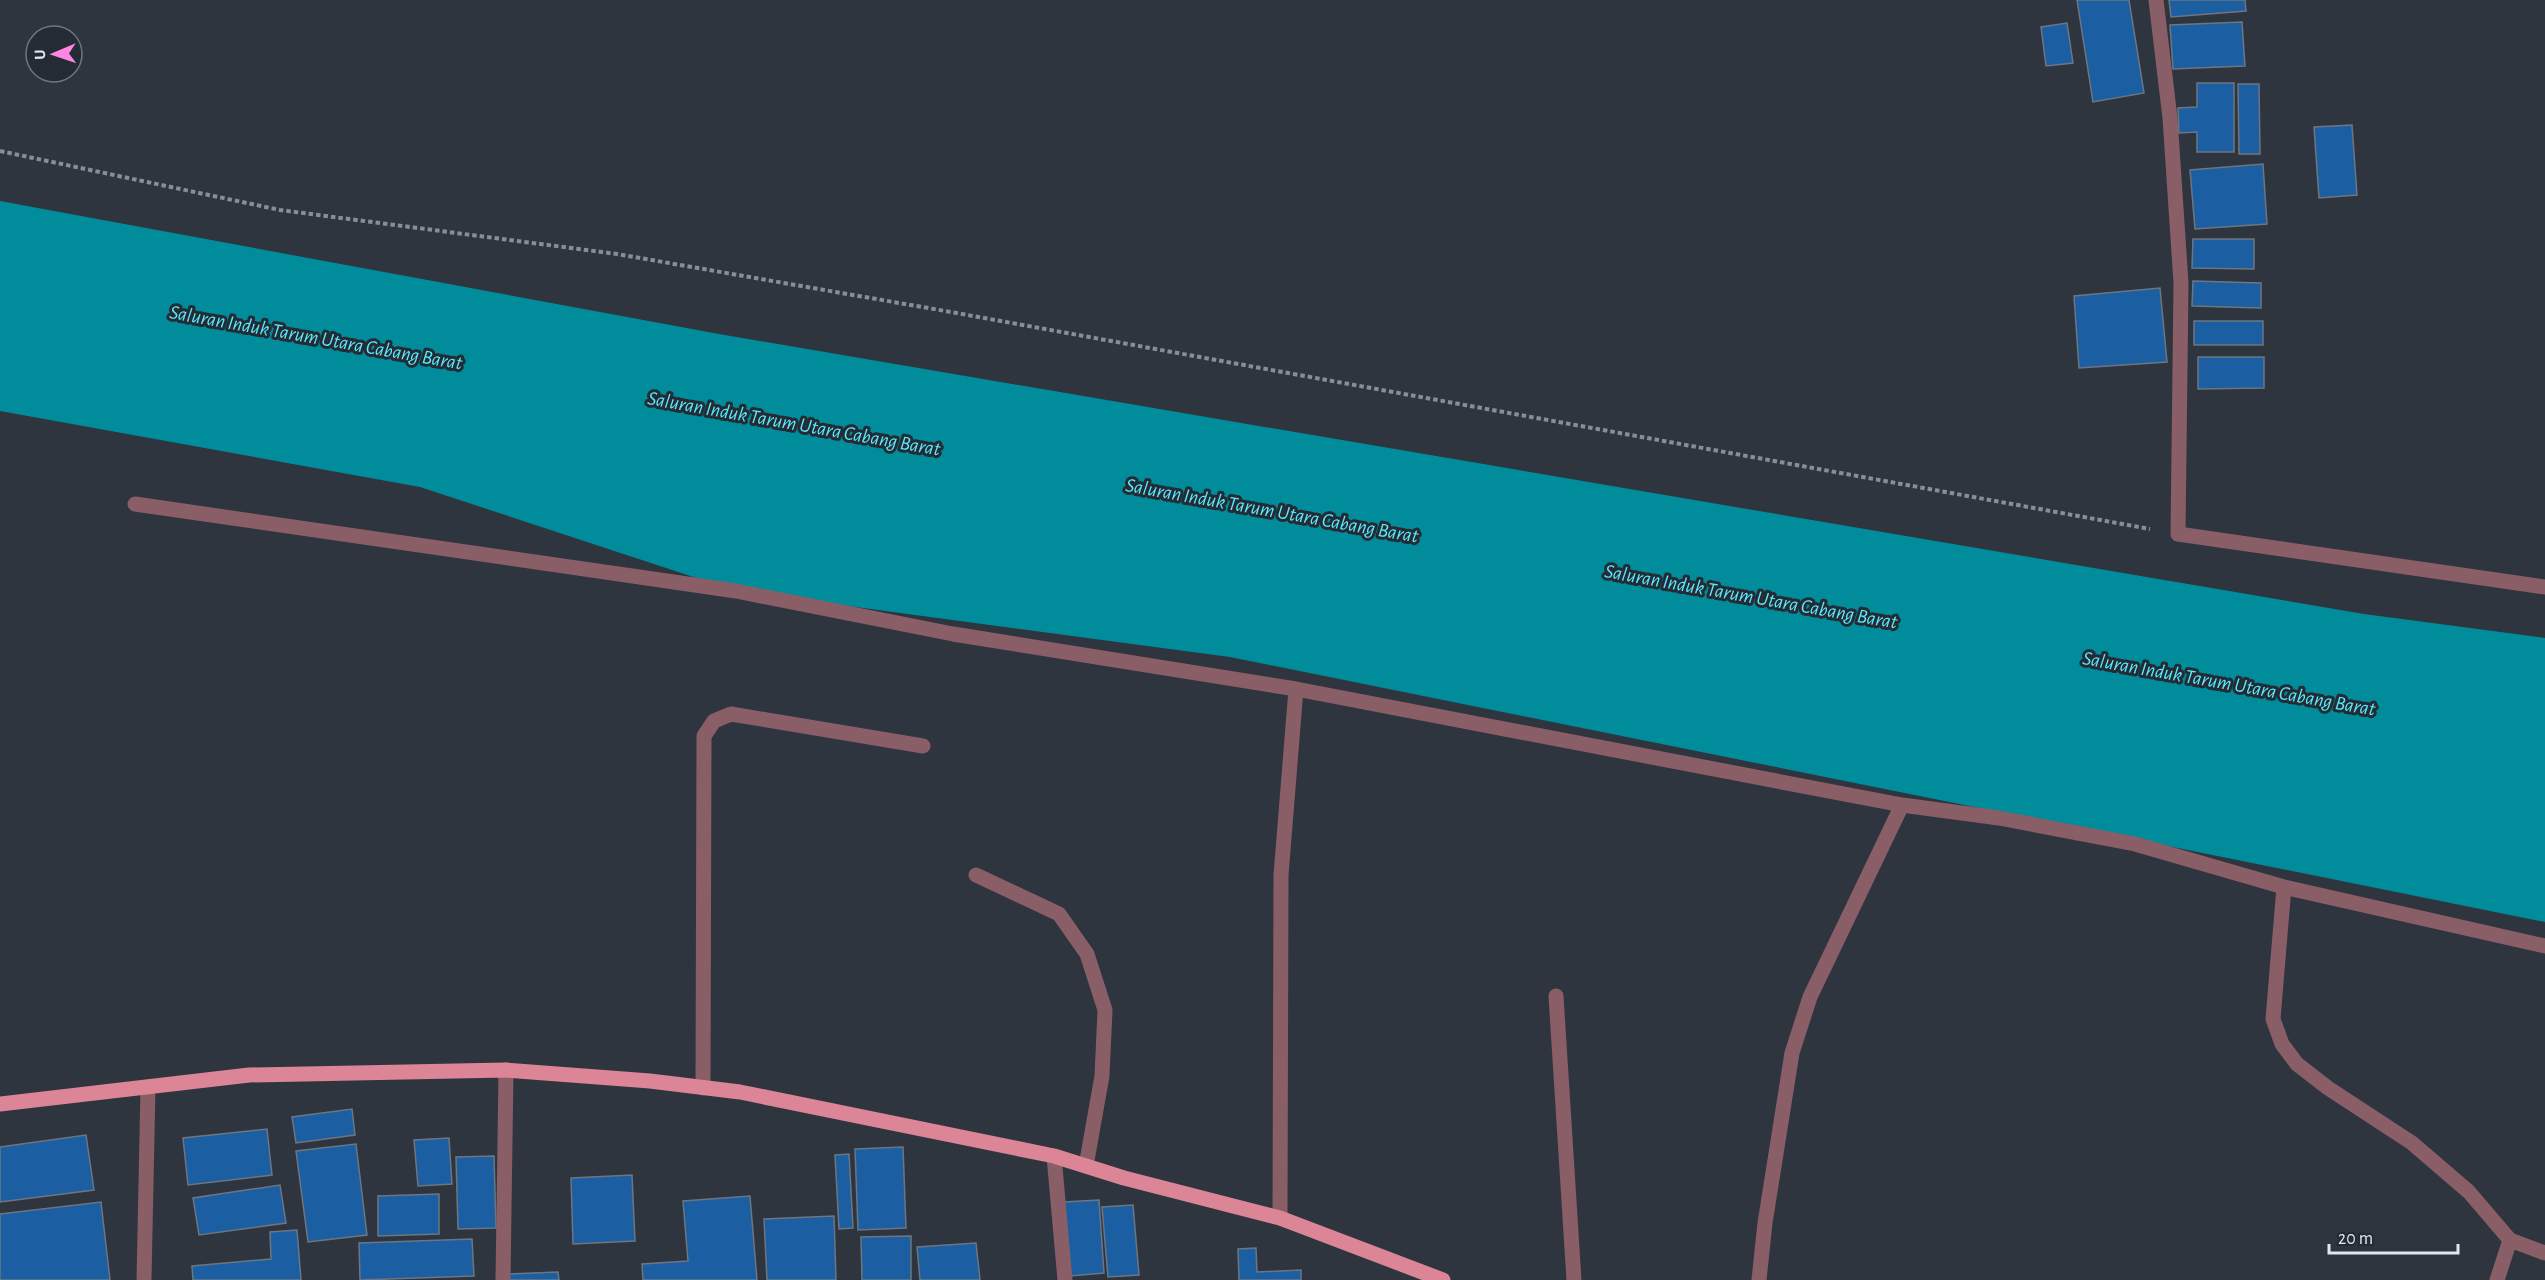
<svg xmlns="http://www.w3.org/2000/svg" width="2545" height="1280" font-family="'Alegreya Sans',sans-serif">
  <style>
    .water { fill: #008c9b }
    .building { fill: #1b5ea1; stroke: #6d7680; stroke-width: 1.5 }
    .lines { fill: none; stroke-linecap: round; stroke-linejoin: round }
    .path { stroke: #888e95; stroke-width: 4; stroke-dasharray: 4.5 3; stroke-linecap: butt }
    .lane { stroke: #895e66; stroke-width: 15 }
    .street { stroke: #895e66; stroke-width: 15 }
    .primary { stroke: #db8596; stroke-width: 15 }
    .labels { text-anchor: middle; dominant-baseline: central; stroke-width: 6; stroke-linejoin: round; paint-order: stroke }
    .water-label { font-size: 20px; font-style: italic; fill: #58ebfe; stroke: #242b34 }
  </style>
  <rect width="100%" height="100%" fill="#2e353e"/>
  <path class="water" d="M0,201L719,334L2364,614L2545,638V922L1230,657L736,591L420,487L0,411Z"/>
  <path class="building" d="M2077,0H2129L2144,93L2093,102Z
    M2169,0H2245L2246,11L2171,17Z
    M2242,22L2245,66L2173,69L2170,25Z
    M2067,23L2073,63L2046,66L2041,27Z
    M2197,83H2234V152H2197V132L2179,133L2178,108L2197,107Z
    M2238,84H2259L2260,154H2239Z
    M2352,125L2357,195L2319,198L2314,127Z
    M2263,164L2267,224L2195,229L2190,170Z
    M2193,239H2254V269L2192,268Z
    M2193,281L2261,283V308L2192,306Z
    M2160,288L2167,362L2079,368L2074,296Z
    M2194,321H2263V345H2194Z
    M2198,357H2264V388L2198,389Z
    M352,1109L355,1135L296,1143L292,1117Z
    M267,1129L272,1175L188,1185L183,1138Z
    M86,1135L94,1190L0,1202V1147Z
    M449,1138L452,1184L418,1186L414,1140Z
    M356,1144L367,1235L308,1242L296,1151Z
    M903,1147L906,1228L858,1230L855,1149Z
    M849,1154L853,1228L839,1229L835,1155Z
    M494,1156L496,1228L458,1229L456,1157Z
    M632,1175L635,1241L573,1244L571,1178Z
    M280,1185L286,1223L199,1235L193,1198Z
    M439,1194V1234L378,1236V1196Z
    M750,1196L757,1280H643L642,1264L688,1261L683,1201Z
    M1099,1200L1104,1273L1070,1276L1064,1202Z
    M101,1202L110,1280H0V1214Z
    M1133,1205L1139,1275L1108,1277L1102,1207Z
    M834,1216L836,1280H767L764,1219Z
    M297,1230L301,1280H193L192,1266L271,1259L270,1232Z
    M911,1236V1280H862L861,1237Z
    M472,1239L474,1276L360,1280L359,1243Z
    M976,1243L980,1280H920L917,1247Z
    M1256,1248L1257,1272L1301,1270V1280H1239L1238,1249Z
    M558,1272L559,1280H509V1274Z"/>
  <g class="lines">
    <path class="path" d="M0,151L280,210L617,254L951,312L2150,529"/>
    <path class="lane" d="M976,875L1059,914L1087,954L1105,1010L1102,1076L1086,1166"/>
    <path class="street" d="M2156,0L2170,118L2181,283L2178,534L2545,587
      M135,504L736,591L953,634L1296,689L1902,805L1999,818L2135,844L2284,887L2545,946
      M2284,887L2273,1019L2282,1044L2297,1064L2328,1088L2412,1143L2469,1192L2510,1240L2545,1253
      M1556,996L1574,1280
      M703,1088L704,736L714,721L731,714L923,746
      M1054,1156L1065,1280
      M1280,1218L1281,875L1296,689
      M144,1280L148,1087
      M503,1280L506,1070
      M1759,1280L1765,1223L1792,1053L1810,997L1902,805
      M2497,1280L2510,1240"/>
    <path class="primary" d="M0,1104L249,1075L506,1070L650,1081L740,1092L1054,1156L1124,1178L1280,1218L1443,1280"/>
  </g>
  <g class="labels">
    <g class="water-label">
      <text transform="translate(316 338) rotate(10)">Saluran Induk Tarum Utara Cabang Barat</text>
      <text transform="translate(794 424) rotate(10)">Saluran Induk Tarum Utara Cabang Barat</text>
      <text transform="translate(1272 511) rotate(10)">Saluran Induk Tarum Utara Cabang Barat</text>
      <text transform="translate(1751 597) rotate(10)">Saluran Induk Tarum Utara Cabang Barat</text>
      <text transform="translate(2229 684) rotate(10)">Saluran Induk Tarum Utara Cabang Barat</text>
    </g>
  </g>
  <g transform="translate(54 54) rotate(268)"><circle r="28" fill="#242b34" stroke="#70767e" stroke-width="1.5"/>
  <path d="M0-4.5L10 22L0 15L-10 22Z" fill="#fd86e1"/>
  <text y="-9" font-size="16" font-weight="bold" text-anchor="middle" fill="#e2e7ed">U</text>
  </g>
  <path d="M2329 1244v9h129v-9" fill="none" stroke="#e2e7ed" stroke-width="3"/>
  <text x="2338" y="1244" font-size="18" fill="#e2e7ed" stroke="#242b34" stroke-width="4.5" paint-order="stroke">20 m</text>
</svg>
